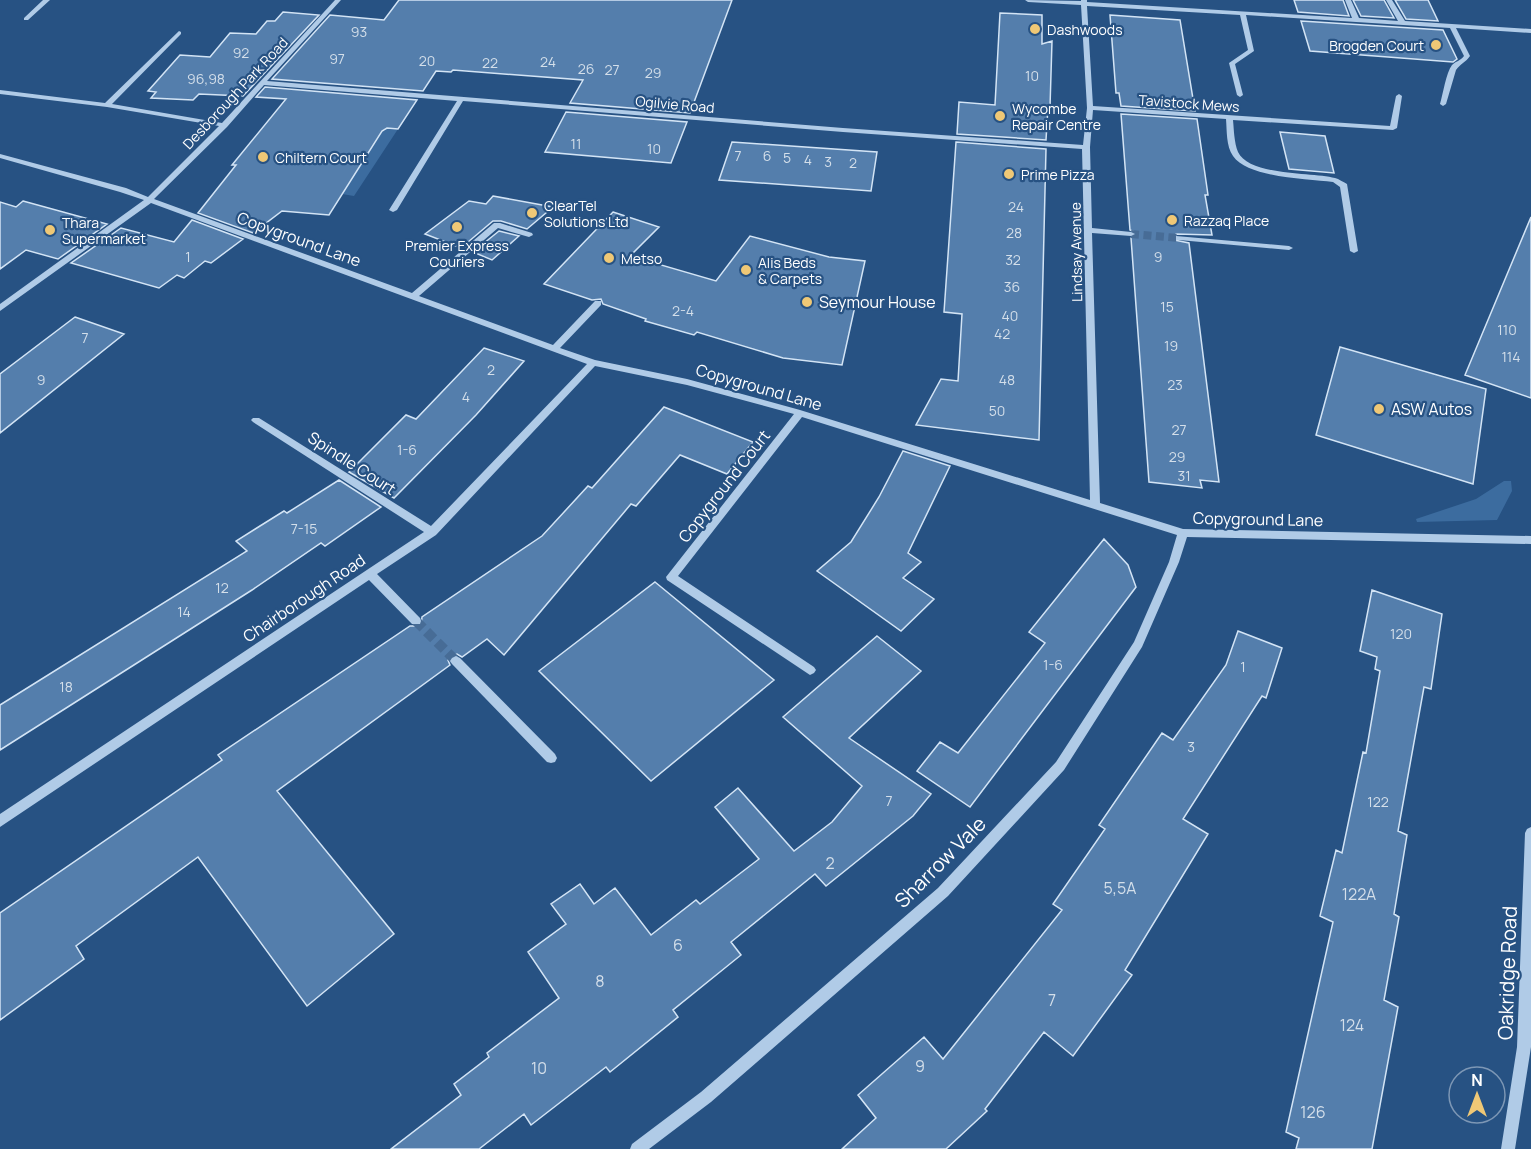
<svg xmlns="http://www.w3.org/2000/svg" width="1531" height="1149" font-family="Manrope,sans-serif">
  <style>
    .green { fill: #3c6c9f }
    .building { fill: #547eac; stroke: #d3e4f5; stroke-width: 1.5 }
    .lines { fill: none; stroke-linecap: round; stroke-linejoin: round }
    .minor-tunnel-far1 { stroke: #476c96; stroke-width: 8; stroke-dasharray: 8 4.5; stroke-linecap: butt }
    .minor-tunnel { stroke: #476c96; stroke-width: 10; stroke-dasharray: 10 5; stroke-linecap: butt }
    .minor { fill: #b0cbe7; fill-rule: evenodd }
    .poi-dot { fill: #efc876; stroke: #275283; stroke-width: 2 }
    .labels { text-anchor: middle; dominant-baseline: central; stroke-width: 4.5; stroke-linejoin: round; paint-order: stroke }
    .far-poi-label { font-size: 14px; fill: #fff; stroke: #275283; text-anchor: start }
    .number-label { font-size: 14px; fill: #d4dfea }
    .far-street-label { font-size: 14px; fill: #fff; stroke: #275283 }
    .street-label { font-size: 16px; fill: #fff; stroke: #275283 }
    .poi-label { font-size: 16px; fill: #fff; stroke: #275283; text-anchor: start }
    .near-number-label { font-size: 16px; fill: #d4dfea }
    .near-street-label { font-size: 20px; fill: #fff; stroke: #275283 }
  </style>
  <rect width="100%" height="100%" fill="#275283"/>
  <path class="green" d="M387,128L398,129L354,196L342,194L367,130L384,131Z
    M1504,481H1511L1512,491L1497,520L1417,522L1416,519L1476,499Z"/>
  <path class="building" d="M399,0H732L690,113L570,103L583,80L453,70L451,72L436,71L423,91L272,79L330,15L384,20Z
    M1294,0H1343L1349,16L1298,12Z
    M1353,0H1384L1394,18L1361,16Z
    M1395,0H1428L1438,21L1406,19Z
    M283,12L319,15L243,96L199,94L193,100L151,98L156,92L148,91L180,55L210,57L230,33L256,34L267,21H275Z
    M1000,13L1042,15V44L1052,41L1050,107H1048L1046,140L957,134L959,102L995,105Z
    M1110,15L1180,20L1195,111L1121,106L1119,93H1116Z
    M1301,21L1443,30L1457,59L1453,62L1310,51Z
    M265,87L417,100L398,129L387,128L382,131L329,215L282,211L253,233L198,213L236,165H232L286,99L256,97Z
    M566,112L687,122L671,163L545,152Z
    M1121,114L1197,119L1208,195H1205L1212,235L1176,234L1174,240L1189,243L1219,482L1200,480L1202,488L1149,482L1131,238L1137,233L1130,230Z
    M1280,132L1325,136L1334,173L1289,169Z
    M732,142L877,152L871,191L719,180Z
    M956,142L1046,149L1039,440L916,425L941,379L958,381L962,314L944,312Z
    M493,196L553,207L527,229L501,221H493L461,248L425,234L469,201L486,204Z
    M23,201L107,224L58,259L26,250L0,269V202L16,207Z
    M613,212L659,227L630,256L716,281L750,236L829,257L865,261L842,365L783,358L697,332L694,335L645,321L646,319L603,304L601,299L592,300L544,284Z
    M1531,217V398L1465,375Z
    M192,220L243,239L211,263L205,261L184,278L177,275L159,288L71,263L121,228L174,242Z
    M499,231L519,236L492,260L473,252Z
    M75,317L124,334L0,433V374Z
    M1340,347L1486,389L1473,484L1316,435Z
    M484,348L524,361L476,415L394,498L349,472L406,415L416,419Z
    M664,407L753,442L727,474L680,455L636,506L631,504L504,655L487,639L462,657L457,654L451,656L448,660L450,665L277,791L394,934L307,1006L198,857L76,946L84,959L0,1020V913L222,760L218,755L410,626H421L422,617L542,536L588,486L592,488Z
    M903,451L950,466L908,553L921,562L903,578L934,599L901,631L817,571L851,542L879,497Z
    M339,480L381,507L325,546L321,543L252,590L0,750V705L247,551L236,541L284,511L287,513Z
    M1104,539L1128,565L1136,587L970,807L917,771L940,742L958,753L1045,643L1029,632Z
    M655,582L774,680L651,781L539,671Z
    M1372,590L1442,614L1431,689L1424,687L1398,831L1407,835L1394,914L1399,917L1384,1000L1398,1007L1372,1149H1296L1299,1138L1286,1132L1333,922L1320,916L1336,850L1342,853L1363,752L1366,753L1380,671L1375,669L1377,657L1360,651Z
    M1238,631L1282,648L1266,698L1262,696L1183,819L1208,834L1125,970L1132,975L1073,1056L1044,1032L985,1109L987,1111L946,1149H842L876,1118L858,1095L924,1037L943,1059L1062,910L1053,904L1105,829L1099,825L1162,733L1173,740L1226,665Z
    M877,636L921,671L849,738L931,794L913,816L826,886L815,874L731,942L741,955L673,1010L678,1017L610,1072L606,1067L531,1125L524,1114L479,1149H391L461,1095L454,1084L489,1057L487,1053L559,998L528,952L566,924L551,904L580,884L594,904L615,888L651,935L696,900L700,904L759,859L715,807L738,788L794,851L832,822L862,786L783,717Z"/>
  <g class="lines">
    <path class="minor-tunnel-far1" d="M1131,234L1179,238"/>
    <path class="minor-tunnel" d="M416,621L456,661"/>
    <path class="minor" d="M43,0H50L28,20H24V18Z
      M335,0H341L267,81L843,128L1083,145L1087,108L1081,5L1028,2L1025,0L1081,1V0H1087V2L1352,18L1345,0H1351L1359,18L1398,21L1386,0H1392L1405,21L1531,29V33L1456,28L1470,56C1466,62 1460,64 1456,70L1446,104L1443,106L1440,104C1443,94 1446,73 1452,65C1456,61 1460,61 1464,56L1450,28L1246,15L1254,51L1235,64L1243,95L1240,97L1237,95L1229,63L1248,50L1240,15L1087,6L1093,106L1390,126L1396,96L1399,94L1402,96L1397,128L1393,130L1233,120C1234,130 1234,142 1238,152C1249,176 1312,172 1335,178C1339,179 1343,182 1347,184L1358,251L1354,253L1350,251L1340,187L1333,182C1308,179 1248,178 1233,156C1226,146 1227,131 1226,119L1093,110L1090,147L1092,228L1131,232L1135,234L1131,236L1092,233L1100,503L1183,529L1531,536V544L1187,537L1179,562L1142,647L1064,770L948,896L711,1102L649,1149H630L632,1144L701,1092L938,888L1056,762L1134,642L1169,562L1177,535L802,417L678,576L814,667L816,670L814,673L810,675L667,580L666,577L794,414L687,385L595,366L436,535L377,574L420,618L421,621L420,624H412L369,580L0,827V814L424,532L253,422L251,420L253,418H259L431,526L587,364L151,203L0,311V304L144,200L120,192L0,158V154L126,188L148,197L219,126L107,107L0,94V90L105,103L179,31L181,32V34L112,104L222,123ZM264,85L457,101L389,210L393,212L397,210L463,101L843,132L1082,149L1090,500L800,410L687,379L595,360L560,348L601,305V301H595L553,345L419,296L498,228L529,237L533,235L532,233L500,223H494L412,293L154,199L227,127Z
      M1176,236L1289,246L1293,248L1289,250L1179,240H1176Z
      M456,656L460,658L555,754L557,758L555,762L551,763L547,762L452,664L450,661L452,658Z
      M1531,827V1047L1515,1149H1501L1517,1047L1525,833L1527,829Z"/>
  </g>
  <g class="poi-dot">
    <circle cx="1035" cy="29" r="6"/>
    <circle cx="1436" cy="45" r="6"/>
    <circle cx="1000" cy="116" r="6"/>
    <circle cx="263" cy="157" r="6"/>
    <circle cx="1009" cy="174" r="6"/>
    <circle cx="532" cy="213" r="6"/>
    <circle cx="1172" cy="220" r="6"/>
    <circle cx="457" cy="227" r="6"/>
    <circle cx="50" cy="230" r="6"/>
    <circle cx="609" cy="258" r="6"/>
    <circle cx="746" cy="270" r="6"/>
    <circle cx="807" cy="302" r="6"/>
    <circle cx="1379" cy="409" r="6"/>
  </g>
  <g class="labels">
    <g class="far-poi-label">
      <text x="1047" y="29">Dashwoods</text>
      <text x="1424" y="45" text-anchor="end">Brogden Court</text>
      <text x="1012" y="108">Wycombe<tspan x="1012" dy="16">Repair Centre</tspan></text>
      <text x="275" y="157">Chiltern Court</text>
      <text x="1021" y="174">Prime Pizza</text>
      <text x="544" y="205">ClearTel<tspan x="544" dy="16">Solutions Ltd</tspan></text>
      <text x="1184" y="220">Razzaq Place</text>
      <text x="62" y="222">Thara<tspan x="62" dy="16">Supermarket</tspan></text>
      <text x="457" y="245" text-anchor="middle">Premier Express<tspan x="457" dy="16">Couriers</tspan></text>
      <text x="621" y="258">Metso</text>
      <text x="758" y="262">Alis Beds<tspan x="758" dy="16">&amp; Carpets</tspan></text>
    </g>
    <g class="number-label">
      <text x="359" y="31">93</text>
      <text x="241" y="52">92</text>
      <text x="337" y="58">97</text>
      <text x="427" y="60">20</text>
      <text x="548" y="61">24</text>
      <text x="490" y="62">22</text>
      <text x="586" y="68">26</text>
      <text x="612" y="69">27</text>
      <text x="653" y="72">29</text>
      <text x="1032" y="75">10</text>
      <text x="206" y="78">96,98</text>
      <text x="576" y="143">11</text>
      <text x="654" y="148">10</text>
      <text x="738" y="155">7</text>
      <text x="767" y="155">6</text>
      <text x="787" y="157">5</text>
      <text x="808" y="159">4</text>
      <text x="828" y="161">3</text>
      <text x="853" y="162">2</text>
      <text x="1016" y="206">24</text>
      <text x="1014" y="232">28</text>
      <text x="188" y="256">1</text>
      <text x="1158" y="256">9</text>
      <text x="1013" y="259">32</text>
      <text x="1012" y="286">36</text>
      <text x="1167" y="306">15</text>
      <text x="683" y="310">2-4</text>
      <text x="1010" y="315">40</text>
      <text x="1507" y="329">110</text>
      <text x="1002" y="333">42</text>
      <text x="85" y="337">7</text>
      <text x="1171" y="345">19</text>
      <text x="1511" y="356">114</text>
      <text x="491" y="369">2</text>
      <text x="41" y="379">9</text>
      <text x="1007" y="379">48</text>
      <text x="1175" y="384">23</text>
      <text x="466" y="396">4</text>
      <text x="997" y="410">50</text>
      <text x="1179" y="429">27</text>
      <text x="407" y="449">1-6</text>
      <text x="1177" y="456">29</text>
      <text x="1184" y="475">31</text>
      <text x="304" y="528">7-15</text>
      <text x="222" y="587">12</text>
      <text x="184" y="611">14</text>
      <text x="1401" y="633">120</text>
      <text x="1053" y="664">1-6</text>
      <text x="1243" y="666">1</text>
      <text x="66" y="686">18</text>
      <text x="1191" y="746">3</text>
      <text x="889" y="800">7</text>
      <text x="1378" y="801">122</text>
    </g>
    <g class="far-street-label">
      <text transform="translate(235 93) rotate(-47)">Desborough Park Road</text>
      <text transform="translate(1189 103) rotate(4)">Tavistock Mews</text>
      <text transform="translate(675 104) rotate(5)">Ogilvie Road</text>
      <text transform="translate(1076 252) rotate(-91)">Lindsay Avenue</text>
    </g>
    <g class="street-label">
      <text transform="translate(299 239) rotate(20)">Copyground Lane</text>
      <text transform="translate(759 387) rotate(16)">Copyground Lane</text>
      <text transform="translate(352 463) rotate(33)">Spindle Court</text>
      <text transform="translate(724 486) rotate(-52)">Copyground Court</text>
      <text transform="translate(1258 519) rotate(1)">Copyground Lane</text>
      <text transform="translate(304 598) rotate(-34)">Chairborough Road</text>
    </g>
    <g class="poi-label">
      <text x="819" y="302">Seymour House</text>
      <text x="1391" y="409">ASW Autos</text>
    </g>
    <g class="near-number-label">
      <text x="830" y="863">2</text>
      <text x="1120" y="888">5,5A</text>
      <text x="1359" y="894">122A</text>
      <text x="678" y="945">6</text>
      <text x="600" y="981">8</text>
      <text x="1052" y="1000">7</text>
      <text x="1352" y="1025">124</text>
      <text x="920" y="1066">9</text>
      <text x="539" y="1068">10</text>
      <text x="1313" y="1112">126</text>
    </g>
    <g class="near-street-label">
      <text transform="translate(940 862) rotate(-45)">Sharrow Vale</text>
      <text transform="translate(1507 973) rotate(-88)">Oakridge Road</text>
    </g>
  </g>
  <g transform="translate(1477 1095)"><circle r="28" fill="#275283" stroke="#7d97b5" stroke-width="1.5"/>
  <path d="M0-4.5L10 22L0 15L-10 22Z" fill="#efc876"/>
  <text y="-9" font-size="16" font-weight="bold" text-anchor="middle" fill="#ffffff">N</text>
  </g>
</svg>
